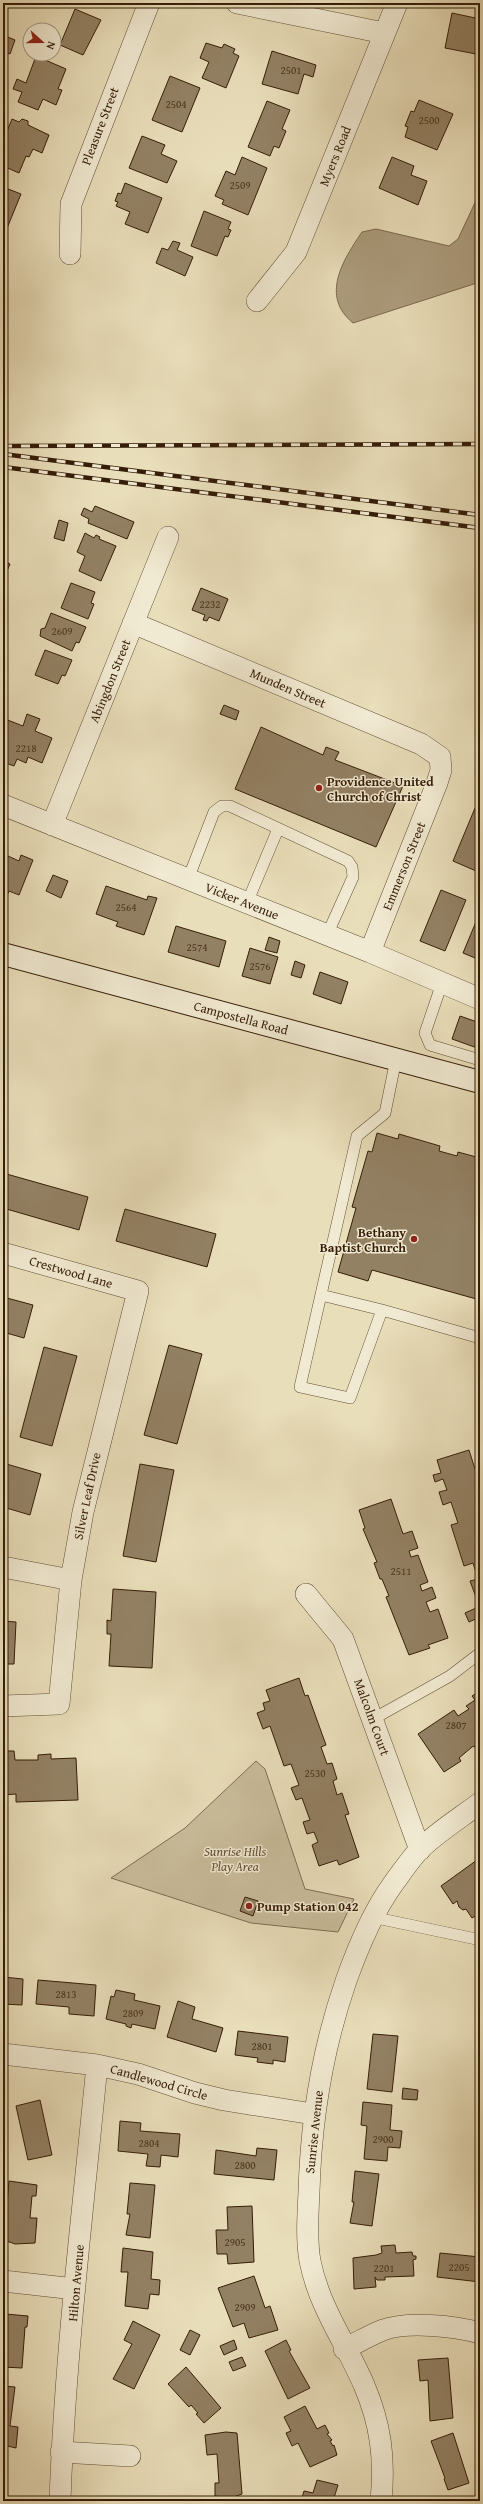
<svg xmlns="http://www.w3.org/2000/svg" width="483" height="2504" font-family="'Gentium Book Plus',serif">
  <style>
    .green { fill: #cabd9c; stroke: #806d52 }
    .water { fill: #ac9c7d; stroke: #7c694e }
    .building { fill: #938164; stroke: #351d07 }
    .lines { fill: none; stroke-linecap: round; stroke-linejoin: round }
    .service-casing { stroke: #624d34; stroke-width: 12 }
    .minor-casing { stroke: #624d34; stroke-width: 22 }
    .secondary-casing { stroke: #351d07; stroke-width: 24 }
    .service { stroke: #f1ead2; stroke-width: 11 }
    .minor { stroke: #f1ead2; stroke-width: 21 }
    .secondary { stroke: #f1ead2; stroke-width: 22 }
    .rail-casing { stroke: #351d07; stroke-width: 4.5 }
    .rail { stroke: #f1ead2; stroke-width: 3; stroke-dasharray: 9; stroke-linecap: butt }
    .poi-dot { fill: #8f2418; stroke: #f1ead2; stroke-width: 1.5 }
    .labels { text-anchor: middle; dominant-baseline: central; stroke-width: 3; stroke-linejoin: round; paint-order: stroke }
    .number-label { font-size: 11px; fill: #4c361e }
    .street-label { font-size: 13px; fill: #351d07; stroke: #f1ead2 }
    .poi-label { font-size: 13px; font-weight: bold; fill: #351d07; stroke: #f1ead2; text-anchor: start }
    .park-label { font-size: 13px; font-style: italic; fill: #624d34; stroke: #f1ead2 }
  </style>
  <rect width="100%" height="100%" fill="#e9deba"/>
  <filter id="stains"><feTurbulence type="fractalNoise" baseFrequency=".005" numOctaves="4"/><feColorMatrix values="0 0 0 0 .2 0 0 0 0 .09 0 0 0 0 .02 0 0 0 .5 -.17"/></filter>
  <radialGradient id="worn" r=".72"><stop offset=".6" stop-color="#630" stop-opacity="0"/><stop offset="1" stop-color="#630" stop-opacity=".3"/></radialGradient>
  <path class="green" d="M256,1761L265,1769L305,1889L354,1899L338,1932L251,1923L111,1878L185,1828Z"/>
  <path class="water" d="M480,192V282L353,323C320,296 343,260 362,232L376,229L449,246L458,239Z"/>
  <path class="building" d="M75,9L101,20L83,55L60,45Z
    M452,13L480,19L476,54L445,48Z
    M5,36L15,40L10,54L3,51Z
    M206,43L222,48L224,44L235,49L233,53L239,56L226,88L202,78L209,62L200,58Z
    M272,51L316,65L313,77L304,74L298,94L262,84Z
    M36,56L66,69L58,89L62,90L56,105L43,99L38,110L18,102L22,92L13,89L17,79L26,83Z
    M170,76L200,88L182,132L152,120Z
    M419,100L453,114L437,150L405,137L408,127L405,126L411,111L414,112Z
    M267,101L290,110L282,129L286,131L279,148L274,146L270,156L248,147Z
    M12,119L19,122L22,119L28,121V125L49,135L42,153L33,149L29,157L26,156L19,173L3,166V141Z
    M142,136L165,145L161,154L177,161L167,183L129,168Z
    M242,157L267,168L248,215L222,204L224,200L215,196L226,171L235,175Z
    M392,157L414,166L411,175L427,181L418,205L379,188Z
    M125,183L162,198L148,233L125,224L130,212L116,206L118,202L115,201L118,193L121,194Z
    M3,187L21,194L3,238Z
    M204,211L231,222L228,229L231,230L228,237L225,236L217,256L191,246Z
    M173,241L180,243L177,250L193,257L185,276L156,263L162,248L168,250Z
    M95,506L134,522L127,539L88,523L89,519L81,515L84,508L92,512Z
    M59,520L68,523L64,541L54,538Z
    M85,533L94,538L96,535L100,537L99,539L116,546L101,581L79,571L85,556L77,552Z
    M3,561L10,564L3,580Z
    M71,583L95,592L91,603L94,604L88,619L61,608Z
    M201,588L228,599L219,621L209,617L207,621L203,620L205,615L192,610Z
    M51,613L86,627L79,643L76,642L72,651L40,636L41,629L45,628Z
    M45,650L72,660L65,676L62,675L58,684L35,675Z
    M224,705L239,711L236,720L220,714Z
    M27,714L40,719L35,731L52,738L42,763L28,757L26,763L17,759L14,766L3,762V723L5,719L23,726Z
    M261,727L323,755L326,747L339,752L335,760L403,786L376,847L235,789Z
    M475,808L480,811V862L476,871L453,861Z
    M21,855L33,860L19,895L9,891L7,896L3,894V868L8,856L19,861Z
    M53,875L68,881L61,898L46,891Z
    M106,886L147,900L148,896L157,898L144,935L116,926L118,922L96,914Z
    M441,890L466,900L445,951L420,941Z
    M478,917L480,918V960L463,953Z
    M176,926L226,941L219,967L168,952Z
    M269,937L280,941L277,953L265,950Z
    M250,948L278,957L270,984L242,976Z
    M295,961L305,965L301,978L291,975Z
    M320,972L348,982L341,1004L313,994Z
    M460,1016L480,1023V1049L452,1039Z
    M377,1133L398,1139L399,1134L440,1146L439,1151L457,1156L458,1152L480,1158V1300L372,1270L368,1281L338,1272L356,1208L352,1207L368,1151L372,1152Z
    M3,1173L88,1197L79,1230L3,1208Z
    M125,1209L216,1234L207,1267L116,1241Z
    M3,1297L33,1305L24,1338L3,1332Z
    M169,1345L202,1354L177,1444L144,1435Z
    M44,1347L77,1356L52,1446L20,1437Z
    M469,1450L475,1469L479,1468L480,1470V1599L477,1600L470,1581L478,1579L473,1563L464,1566L451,1525L458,1523L451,1502L443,1505L439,1492L447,1490L443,1479L435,1482L433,1475L441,1473L437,1460Z
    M3,1463L41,1474L30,1515L3,1507Z
    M140,1464L174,1470L156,1562L123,1556Z
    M391,1499L403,1534L412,1531L418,1548L409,1551L411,1557L418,1555L428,1582L420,1585L422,1591L432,1587L436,1598L426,1602L430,1612L438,1609L448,1638L428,1645L430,1648L409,1655L386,1597L389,1596L382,1579H380L374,1563L377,1562L363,1529L365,1528L359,1510Z
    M113,1589L156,1592L152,1668L109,1666L111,1634H107V1620L111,1621Z
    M476,1608L480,1617L469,1622L465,1613Z
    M3,1621L16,1622L14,1664H3Z
    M299,1678L305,1696L308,1695L326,1745L321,1747L327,1764L332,1763L337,1779L333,1781L337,1795L342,1793L349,1814L345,1815L359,1857L339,1865L337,1860L319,1866L312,1845L318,1842L314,1832L307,1834L303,1822L310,1820L302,1798L296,1800L291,1788L299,1785L291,1764L284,1766L270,1726L263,1729L257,1713L265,1710L263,1703L270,1701L266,1690Z
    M480,1691V1746L476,1749L474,1746L472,1747L459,1758L461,1761L444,1772L418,1734L454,1710L458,1716L469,1709L466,1706L475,1700L472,1696Z
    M3,1751H14L15,1760H38V1755L51,1754V1759L76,1758L78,1800L16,1802V1794L3,1795Z
    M480,1853V1913L472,1918L466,1909L463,1910L459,1907L457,1901L453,1904L441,1886L477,1860L475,1857Z
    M245,1897L258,1901L253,1916L240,1911Z
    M3,1977L23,1979L22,2005L3,2004Z
    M38,1980L96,1985L94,2016L69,2014V2007L36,2004Z
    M116,1990L135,1994L134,2000L160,2006L155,2029L132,2024L131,2028L126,2026V2024L106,2019L111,1996L114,1997Z
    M178,2001L195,2007L192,2019L223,2028L216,2052L167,2037Z
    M238,2031L288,2037L285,2062L273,2060V2064L257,2062L258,2058L235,2055Z
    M373,2034L398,2036L392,2092L367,2089Z
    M403,2088L418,2090L417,2100L402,2099Z
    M40,2100L52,2155L28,2160L16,2106Z
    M363,2102L392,2105L390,2130L402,2131L400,2148L388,2147L387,2161L364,2159L367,2126L361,2125Z
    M120,2121L141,2123L140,2131L180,2134L178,2157L161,2155L160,2167L146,2166L148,2154L118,2151Z
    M257,2148L277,2150L274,2180L214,2174L216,2150L256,2156Z
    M355,2171L379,2174L372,2226L350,2223L354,2202H352Z
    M9,2181L37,2185L36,2196H32L30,2218H37L35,2243L15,2244L4,2240Z
    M130,2183L155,2185L150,2238L126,2235L130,2214H127Z
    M252,2206L254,2262L228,2264L227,2254H217L216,2230H228L227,2207Z
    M395,2245L396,2253L412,2252L413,2256H416V2259L413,2260L414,2276L385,2277V2280H377L375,2277L376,2287L354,2289L353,2258L376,2255L382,2253L381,2246Z
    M123,2248L153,2252L151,2279L160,2280L159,2295L150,2294L148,2309L125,2306L128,2272H121Z
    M440,2253L480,2257V2282L437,2277Z
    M254,2276L265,2308L270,2306L278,2330L249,2338L244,2323L233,2327L218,2288Z
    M5,2314L28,2316L27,2327H25L22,2368L3,2367Z
    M133,2321L160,2335L134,2389L113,2379L132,2344L124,2340Z
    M190,2330L200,2335L190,2355L180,2350Z
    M234,2340L237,2349L224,2355L220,2346Z
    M286,2340L291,2350L289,2351L310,2388L288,2399L265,2351Z
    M242,2357L246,2366L233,2371L229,2362Z
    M448,2358L453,2418L430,2421L428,2380L420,2381L418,2360Z
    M186,2367L221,2408L204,2423L196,2414L198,2413L191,2405L189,2407L168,2384Z
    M3,2386L15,2387L10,2426L18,2427L16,2448L3,2445Z
    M305,2406L317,2429L325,2425L329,2433L327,2434L332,2440L330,2441L333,2446L334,2445L337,2455L310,2467L298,2443L292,2446L286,2433L291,2431L284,2417Z
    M226,2432L237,2433L242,2494L231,2498L215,2496V2483H219L217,2454L207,2455L205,2435Z
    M453,2433L469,2483L448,2490L444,2479L445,2478L431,2441Z
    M317,2480L338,2485L333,2501H301L304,2491L313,2493Z"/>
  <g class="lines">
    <g class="service-casing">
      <path id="service" d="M188,879L214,812L222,806H230L348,861L352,867L353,877L327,935
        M247,903L278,829
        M442,983L425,1033L430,1045L480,1060
        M396,1059L385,1113L357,1136L300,1387L350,1398L382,1310L480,1338
        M321,1295L382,1310
        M373,1719L450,1676L480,1653
        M372,1917L476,1939L480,1937"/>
    </g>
    <g class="minor-casing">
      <path id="minor" d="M237,3L384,33
        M70,254L71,204L149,3
        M257,301L296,252L397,3
        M133,623L421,744L440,757L441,770L437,783L370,952
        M3,805L370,952L480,999
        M52,825L168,537
        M3,1253L138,1291L83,1512L71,1580L59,1704L3,1706
        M3,1567L71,1580
        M306,1594L343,1639L420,1850
        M3,2054L97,2065L138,2074L195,2093L224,2100L313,2114
        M3,2281L75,2289
        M344,2349C357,2343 370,2335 383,2330C407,2321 455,2326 480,2333
        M61,2452L130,2456
        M60,2501C65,2355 83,2210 97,2065
        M381,2501C385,2458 381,2425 364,2385C346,2343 319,2307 310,2261C306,2239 308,2214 309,2192C311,2119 322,2050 346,1981C358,1947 372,1913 393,1884C401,1873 410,1860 419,1850C436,1833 460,1818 480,1803"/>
    </g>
    <g class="secondary-casing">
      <path id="secondary" d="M3,954L480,1082"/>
    </g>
    <use href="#service" class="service"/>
    <use href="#minor" class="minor"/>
    <use href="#secondary" class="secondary"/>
    <g class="rail-casing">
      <path id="rail" d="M3,446L480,444
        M3,454L480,515
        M3,467L480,528"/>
    </g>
    <use href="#rail" class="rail"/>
  </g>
  <g class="poi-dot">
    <circle cx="319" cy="788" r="4"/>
    <circle cx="414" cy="1239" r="4"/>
    <circle cx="249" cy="1906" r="4"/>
  </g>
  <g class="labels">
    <g class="number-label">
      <text x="291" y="70">2501</text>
      <text x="176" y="104">2504</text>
      <text x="429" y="120">2500</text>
      <text x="240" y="185">2509</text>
      <text x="210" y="604">2232</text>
      <text x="62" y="631">2609</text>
      <text x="26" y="748">2218</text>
      <text x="126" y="907">2564</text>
      <text x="197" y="947">2574</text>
      <text x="260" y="966">2576</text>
      <text x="401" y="1571">2511</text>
      <text x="456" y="1725">2807</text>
      <text x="315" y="1773">2530</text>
      <text x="66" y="1994">2813</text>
      <text x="133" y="2013">2809</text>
      <text x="262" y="2046">2801</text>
      <text x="383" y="2139">2900</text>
      <text x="149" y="2143">2804</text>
      <text x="245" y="2165">2800</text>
      <text x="235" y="2242">2905</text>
      <text x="459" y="2267">2205</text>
      <text x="384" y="2268">2201</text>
      <text x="245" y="2307">2909</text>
    </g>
    <g class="street-label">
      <text transform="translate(100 126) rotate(-69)">Pleasure Street</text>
      <text transform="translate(335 156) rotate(-68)">Myers Road</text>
      <text transform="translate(110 681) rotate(-68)">Abingdon Street</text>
      <text transform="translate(288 688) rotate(23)">Munden Street</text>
      <text transform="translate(404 866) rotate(-68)">Emmerson Street</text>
      <text transform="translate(242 901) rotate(22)">Vicker Avenue</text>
      <text transform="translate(241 1018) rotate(15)">Campostella Road</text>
      <text transform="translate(71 1272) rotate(16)">Crestwood Lane</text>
      <text transform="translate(87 1496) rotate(-78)">Silver Leaf Drive</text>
      <text transform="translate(372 1717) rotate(70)">Malcolm Court</text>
      <text transform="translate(159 2082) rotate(16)">Candlewood Circle</text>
      <text transform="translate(314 2132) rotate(-84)">Sunrise Avenue</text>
      <text transform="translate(76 2283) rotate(-85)">Hilton Avenue</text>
    </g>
    <g class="poi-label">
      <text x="327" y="781">Providence United<tspan x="327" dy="15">Church of Christ</tspan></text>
      <text x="406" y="1232" text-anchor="end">Bethany<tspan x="406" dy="15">Baptist Church</tspan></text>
      <text x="257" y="1906">Pump Station 042</text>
    </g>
    <g class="park-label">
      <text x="235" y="1851">Sunrise Hills<tspan x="235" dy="15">Play Area</tspan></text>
    </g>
  </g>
  <rect width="483" height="2504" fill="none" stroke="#e9deba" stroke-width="16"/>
  <rect x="4" y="4" width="475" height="2496" fill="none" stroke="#351d07" stroke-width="2"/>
  <rect x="8" y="8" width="467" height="2488" fill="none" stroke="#351d07"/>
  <g transform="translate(42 42) rotate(111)"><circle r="19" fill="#f1ead2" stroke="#a69881"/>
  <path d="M0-3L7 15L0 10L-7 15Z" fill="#8f2418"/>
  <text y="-6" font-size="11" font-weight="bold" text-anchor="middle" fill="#351d07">N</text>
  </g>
  <rect width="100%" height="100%" filter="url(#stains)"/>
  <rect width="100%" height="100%" fill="url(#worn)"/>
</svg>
